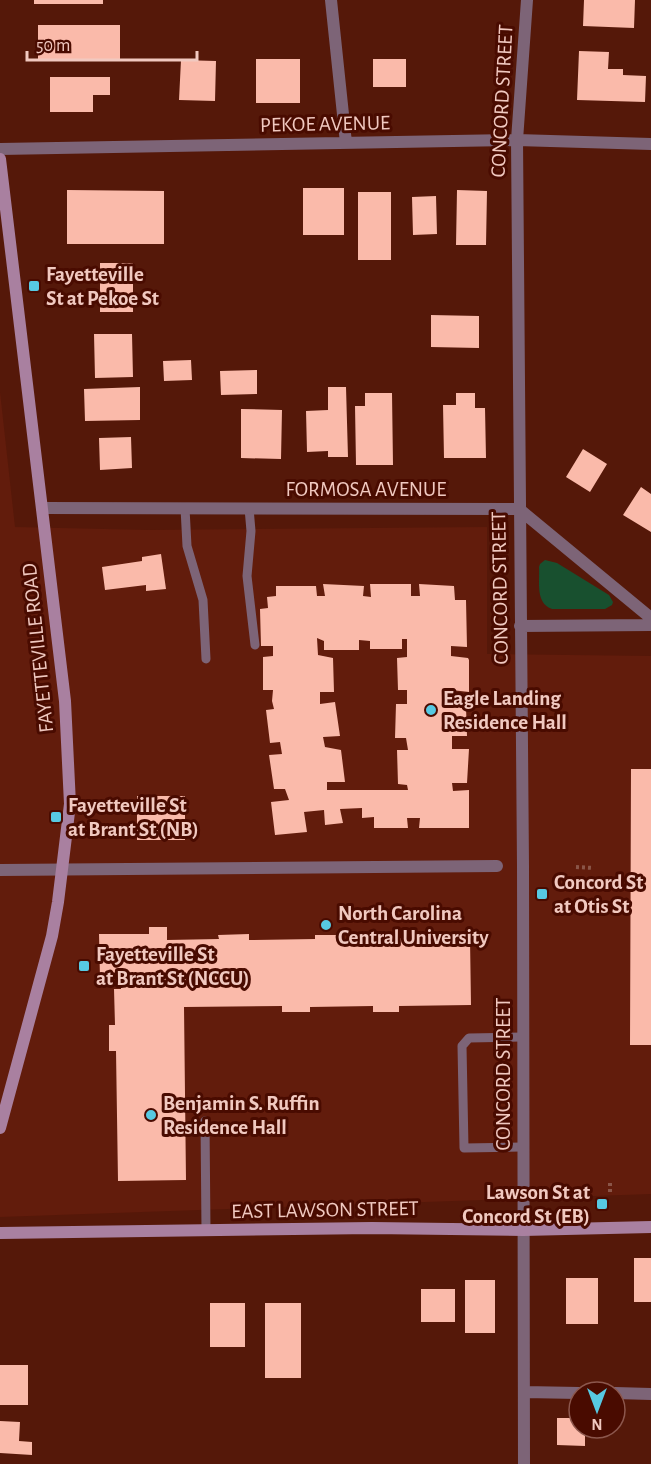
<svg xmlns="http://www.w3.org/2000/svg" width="651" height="1464" font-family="'Alegreya Sans',sans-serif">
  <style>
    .built { fill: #621c0c }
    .green { fill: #18502f }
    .building { fill: #fabaaa; fill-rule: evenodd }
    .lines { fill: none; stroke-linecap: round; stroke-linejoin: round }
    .path { stroke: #8a5548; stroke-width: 4; stroke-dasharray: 3 3; stroke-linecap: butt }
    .lane { stroke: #7d6477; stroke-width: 9 }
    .street { stroke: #7d6477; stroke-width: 12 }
    .secondary { stroke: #a980a0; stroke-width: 12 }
    .poi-dot { fill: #57c9e2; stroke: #490b00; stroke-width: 2 }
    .labels { text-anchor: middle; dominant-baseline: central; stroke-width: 6; stroke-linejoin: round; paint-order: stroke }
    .street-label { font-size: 21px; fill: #f1c9c0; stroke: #490b00 }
    .poi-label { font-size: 21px; font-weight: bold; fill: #f1c9c0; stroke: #490b00; text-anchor: start }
  </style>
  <rect width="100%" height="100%" fill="#551809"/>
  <path class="built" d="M0,392L15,527L149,530L487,527V654L651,656V1194L0,1217Z"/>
  <path class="green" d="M545,560L557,563L609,595L613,602L612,605L605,609H552C535,603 540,582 539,567L540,564Z"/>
  <path class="building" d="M34,0H103V4H34Z
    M584,0H635L634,28L583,26Z
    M38,25H120V59H38Z
    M579,51L609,52L608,69H623V75L646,76L645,102L577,100Z
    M256,59H300V103H256Z
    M373,59H406V87H373Z
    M181,60L216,61L215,101L179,100Z
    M50,77H110V95H93V112H50Z
    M303,188H344V235H303Z
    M67,190L164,191V244H67Z
    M457,190L487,191L486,245H456Z
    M358,192H391V260H358Z
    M436,196L437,234L413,235L412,197Z
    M100,263H133V312H100Z
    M431,315L479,316V348L431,347Z
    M94,334H132L133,377L95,378Z
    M191,360L192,380L164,381L163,361Z
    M257,370V394L221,395L220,371Z
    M140,387V420L85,421L84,389Z
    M328,387H346L348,457H328V451L307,452L306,411L328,410Z
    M365,393H392L393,465H356L355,406H365Z
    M456,393H475V408H485L486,458H444L443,405H456Z
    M241,409L282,410L281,459L241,458Z
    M131,437L132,468L100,470L99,438Z
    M583,449L607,464L590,492L566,477Z
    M641,487L651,494V532L623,515Z
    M161,554L166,589L146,591V585L105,590L102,567L142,561V557Z
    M323,584L364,586L363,596L371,597L370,584H411V596H420L419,584L454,586L455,600H466L467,647L451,646V656L468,658L469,660V692L451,690V704H468L466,707L467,736H452V749H469L467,783H452L453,791L469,790V828H419L420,818H407L408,828H374V817L362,818V808L340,809L343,823L325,825L324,810L304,812L307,832L275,835L271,802L289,800L285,789H274L269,755L282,754L280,742L270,743L266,710L274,709L272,701L273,690H263V657L273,656V646H261L260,609L268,608L267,597L276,596V586H316L317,596H325ZM317,638L324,641V650H359V640L370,641V649H402V639H407V657L397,658L398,690H407V704H396L395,738H406L408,750H397L398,784L407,785L408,790H327V782H345L341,750L325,747L323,737L340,736L335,702L320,704V692H334L333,658L318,655Z
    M631,769H651V1045H630Z
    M137,796H185V840H137Z
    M149,927H167V940L219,939L218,935L249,934V940L315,939V935H341V939L410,938V935L434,934V939L470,938L471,1005L399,1006V1012H373V1006L310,1007V1012H282V1006L184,1007L186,1180L118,1181L116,1051H109V1025H115L114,989H121V978L100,979L99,934H149Z
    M634,1258H651V1302H634Z
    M566,1278H598V1324H566Z
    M465,1280H495V1333H465Z
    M421,1289H455V1322H421Z
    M210,1303H245V1347H210Z
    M265,1303H301V1378H265Z
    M0,1365H28V1405H0Z
    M557,1418H579V1428H585V1446L557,1445Z
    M0,1421L20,1422L19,1441L32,1442V1455L0,1453Z"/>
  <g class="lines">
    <path class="path" d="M576,867L594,868
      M610,1183V1193"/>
    <path class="lane" d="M185,508L187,546L203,600L206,659
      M249,508L251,531L247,576L255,645
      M205,1121L206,1231
      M522,1147L464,1148L462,1046L469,1038L523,1037"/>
    <path class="street" d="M331,0L346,143
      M0,149L517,140L651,144
      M42,508L519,509L651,618
      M520,626L651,625
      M0,870L497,866
      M524,1392L579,1393
      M615,1393L651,1394
      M524,1464L523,866L517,140L527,0"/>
    <path class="secondary" d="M0,159L65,701L70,804L58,902L52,936L0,1128
      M0,1233L372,1228L523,1230L651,1227"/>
  </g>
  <g class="poi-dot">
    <rect x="28" y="280" width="12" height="12" rx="3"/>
    <circle cx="431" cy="710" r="6"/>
    <rect x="50" y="811" width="12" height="12" rx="3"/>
    <rect x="536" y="888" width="12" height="12" rx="3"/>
    <circle cx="326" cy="925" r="6"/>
    <rect x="78" y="960" width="12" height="12" rx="3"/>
    <circle cx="151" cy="1115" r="6"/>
    <rect x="596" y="1198" width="12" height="12" rx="3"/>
  </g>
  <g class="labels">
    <g class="street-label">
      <text transform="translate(502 101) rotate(-87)">CONCORD STREET</text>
      <text transform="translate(325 124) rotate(-1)">PEKOE AVENUE</text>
      <text x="366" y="489">FORMOSA AVENUE</text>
      <text transform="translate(500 588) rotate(-91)">CONCORD STREET</text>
      <text transform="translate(38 648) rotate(-96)">FAYETTEVILLE ROAD</text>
      <text transform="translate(503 1074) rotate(-90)">CONCORD STREET</text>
      <text transform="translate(325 1210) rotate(-1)">EAST LAWSON STREET</text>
    </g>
    <g class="poi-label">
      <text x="46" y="274">Fayetteville<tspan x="46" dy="24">St at Pekoe St</tspan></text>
      <text x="443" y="698">Eagle Landing<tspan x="443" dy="24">Residence Hall</tspan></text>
      <text x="68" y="805">Fayetteville St<tspan x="68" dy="24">at Brant St (NB)</tspan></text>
      <text x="554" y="882">Concord St<tspan x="554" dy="24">at Otis St</tspan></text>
      <text x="338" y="913">North Carolina<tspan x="338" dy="24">Central University</tspan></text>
      <text x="96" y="954">Fayetteville St<tspan x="96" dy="24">at Brant St (NCCU)</tspan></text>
      <text x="163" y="1103">Benjamin S. Ruffin<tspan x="163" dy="24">Residence Hall</tspan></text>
      <text x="590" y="1192" text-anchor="end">Lawson St at<tspan x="590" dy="24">Concord St (EB)</tspan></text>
    </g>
  </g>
  <g transform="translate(597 1410) rotate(180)"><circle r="28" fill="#490b00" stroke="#8c574d" stroke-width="1.5"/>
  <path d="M0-4.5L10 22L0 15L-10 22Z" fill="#57c9e2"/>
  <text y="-9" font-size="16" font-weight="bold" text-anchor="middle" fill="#f1c9c0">N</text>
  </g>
  <path d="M27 51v9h170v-9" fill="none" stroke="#f1c9c0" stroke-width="3"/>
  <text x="36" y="51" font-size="18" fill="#f1c9c0" stroke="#490b00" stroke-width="4.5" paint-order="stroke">50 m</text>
</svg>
